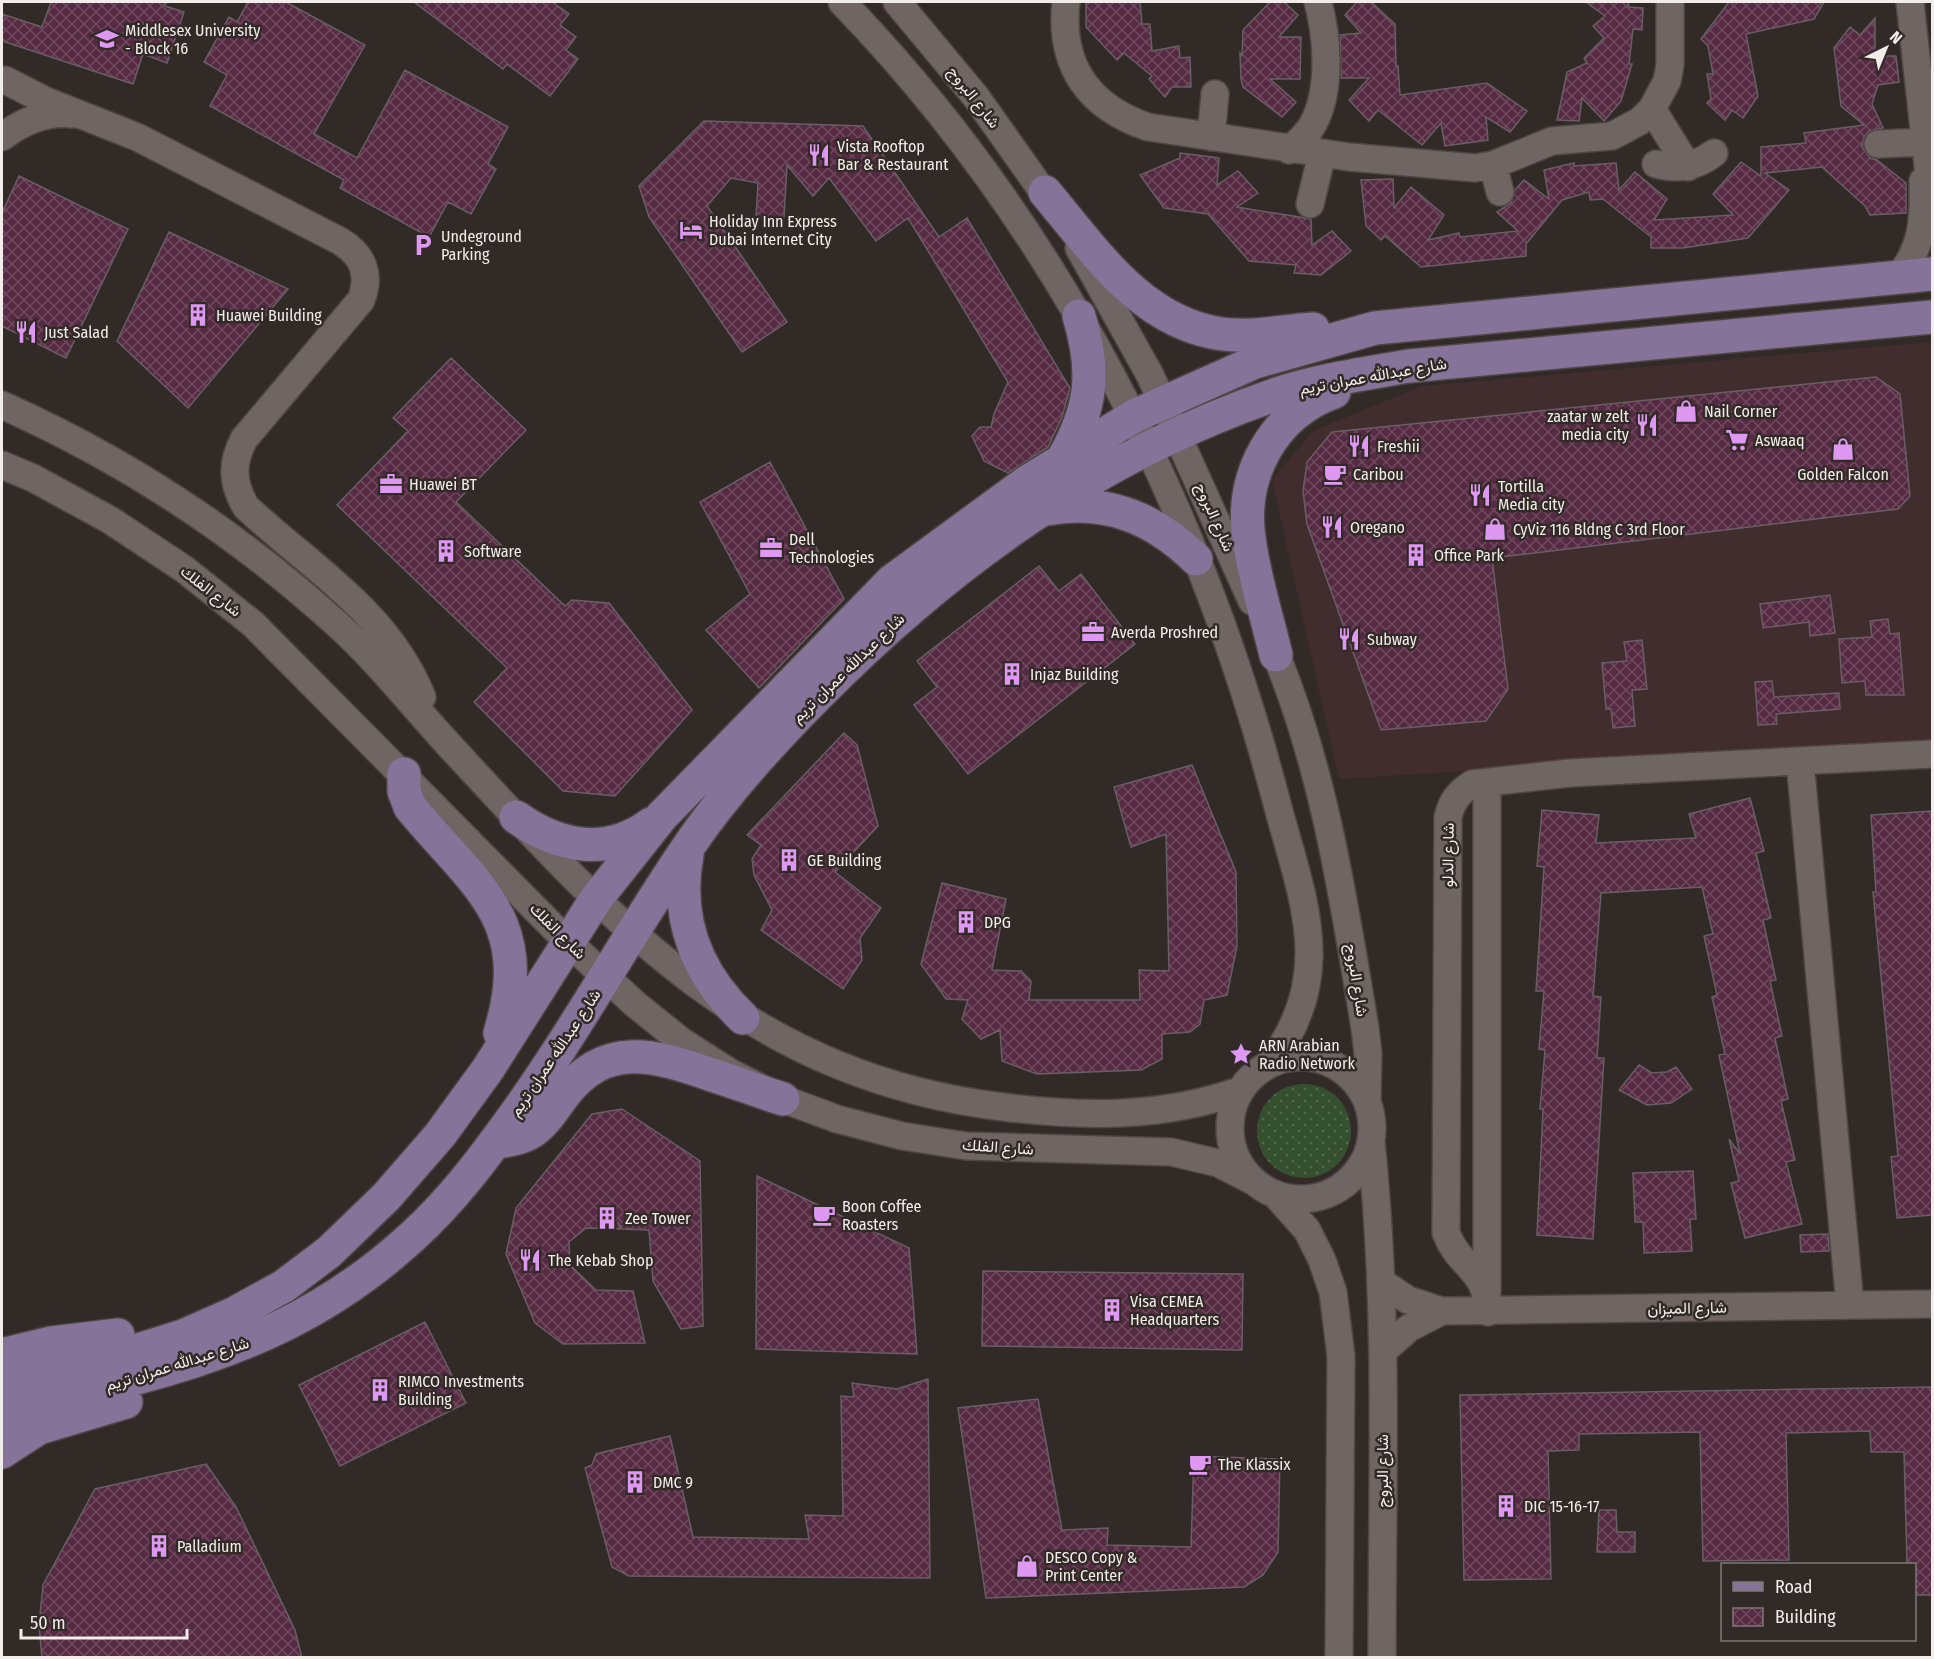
<svg xmlns="http://www.w3.org/2000/svg" width="1934" height="1659" font-family="'Fira Sans Condensed',Vazirmatn,sans-serif">
  <style>
    .commercial { fill: #422d2e }
    .garden { fill: url(#garden-dots) }
    .building { fill: url(#building-cross-hatch); stroke: #685f64; stroke-width: 1.5 }
    .lines { fill: none; stroke-linecap: round; stroke-linejoin: round }
    .minor-casing { stroke: #4e4644; stroke-width: 30 }
    .major-casing { stroke: #4e4644; stroke-width: 36 }
    .minor { stroke: #6f6562; stroke-width: 27 }
    .major { stroke: #857399; stroke-width: 33 }
    .labels { text-anchor: middle; dominant-baseline: central; stroke-width: 5; stroke-linejoin: round; paint-order: stroke }
    .poi-label { font-size: 16px; fill: #f2ecea; stroke: #322a27; text-anchor: start }
    .street-label { font-size: 16px; fill: #f2ecea; stroke: #322a27 }
  </style>
  <defs>
    <pattern id="garden-dots" width="8" height="8" patternUnits="userSpaceOnUse" patternTransform="scale(1.5)"><rect width="8" height="8" fill="#35502f"/><path d="M2 2h.1M6 6h.1" fill="none" stroke="#53694d" stroke-width="1.8" stroke-linecap="round"/></pattern>
    <pattern id="building-cross-hatch" width="8" height="8" patternUnits="userSpaceOnUse" patternTransform="scale(1.5)"><rect width="8" height="8" fill="#572a43"/><path d="M0 0l8 8M0 8l8-8" fill="none" stroke="#70495e"/></pattern>
  </defs>
  <rect width="100%" height="100%" fill="#322a27"/>
  <path class="commercial" d="M1932,342V742L1339,779L1272,480L1313,431L1422,386Z"/>
  <path class="garden" d="M1257 1131a47 47 0 1 1 94 0a47 47 0 1 1-94 0Z"/>
  <path class="building" d="M51,2H167L165,6L184,12L167,63L143,54L133,84L2,41V14L42,27Z
    M248,2H286L365,45L314,134L357,158L405,70L508,127L488,164L496,169L471,214L448,202L429,237L340,188L344,180L210,106L227,75L204,62L229,17L237,22Z
    M414,2H552L569,14L560,25L576,37L566,50L578,59L550,96L507,64L503,69Z
    M1086,2H1140L1142,24H1150L1152,51L1179,46L1180,58L1190,57L1191,87H1172L1165,97L1149,79L1152,76L1124,53L1117,60L1086,27Z
    M1270,2H1284L1298,15L1279,37H1301L1300,79H1270L1296,102L1282,117L1243,87L1241,79L1240,53L1242,55L1243,30Z
    M1357,2H1371L1395,24L1396,66H1398L1400,95L1487,83L1527,111L1510,132L1486,117L1488,140L1445,146L1441,123L1422,145L1378,110L1369,121L1349,100L1369,78H1341L1340,35L1361,33L1345,15Z
    M1586,2H1629L1628,7L1643,8L1642,30L1633,29L1629,64H1632L1621,101L1604,121L1582,98L1579,121L1557,120L1567,72L1587,63L1584,58L1604,38L1593,26L1605,16Z
    M1729,2H1824L1814,19L1746,34L1758,96L1743,118L1732,110L1725,120L1707,103L1711,99L1707,74H1713L1708,46L1701,39Z
    M1875,18V56H1896L1899,82L1878,85L1872,104L1883,128L1869,131L1864,137L1862,147L1870,158L1877,160L1906,183V213L1870,215L1865,206L1822,167L1765,173L1789,190L1748,238L1683,248H1651V237L1603,199L1590,200L1589,192L1562,200L1526,244V256L1421,267L1385,236L1381,240L1366,226L1361,180L1393,179L1394,208L1411,187L1444,215L1428,240L1459,233L1460,237L1518,231L1497,212L1511,203L1515,190L1524,180L1549,199L1544,170L1574,163V166L1616,163L1619,190L1635,172L1667,199L1654,220L1733,215L1713,194L1741,162L1761,176V147L1806,143L1804,133L1864,125L1841,106L1834,48L1850,27L1860,35Z
    M704,121L863,126L939,237L967,218L1070,388L1062,417L1048,447L1008,473L984,461L972,436L980,427H991L994,414L1008,382L908,218L876,241L829,178L813,196L787,165L784,217L756,218L758,183L731,178L707,206L787,322L742,352L649,217L639,186Z
    M1180,153L1219,158L1217,185L1238,171L1258,193L1237,207L1311,219L1312,245L1332,231L1351,251L1321,275L1294,273L1296,265L1249,261L1208,214L1164,208L1140,175L1180,158Z
    M19,176L128,229L66,358L2,326V213Z
    M169,232L288,289L188,408L117,341Z
    M451,358L526,430L456,502L565,606L572,600L609,603L692,710L615,796L563,791L474,702L507,668L337,505L408,431L393,418Z
    M1876,377L1900,394L1910,496L1898,509L1492,558L1508,689L1486,721L1381,730L1307,524L1303,491L1307,462L1332,432Z
    M770,462L844,599L759,688L706,630L750,594L700,502Z
    M1039,566L1059,591L1081,574L1135,644L968,774L914,705L937,687L917,661Z
    M1830,595L1835,633L1810,636L1809,622L1763,628L1760,604Z
    M1888,619L1890,634L1899,633L1904,695H1866L1865,681L1842,683L1839,639L1872,637L1870,621Z
    M1642,640L1647,689L1632,690L1635,726L1613,728L1611,709H1606L1602,663L1627,661L1624,642Z
    M1772,681L1774,697L1839,693L1840,709L1776,714L1777,724L1758,725L1755,682Z
    M844,733L857,745L878,826L835,872L881,908L860,938L862,960L843,989L761,930L772,910L754,875L752,859L761,845L747,835Z
    M1192,765L1236,872L1237,946L1227,995L1204,1000L1200,1024L1190,1032L1162,1034V1059L1141,1070L1037,1074L1002,1061L1000,1030L981,1039L962,1019L968,1000L946,999L921,964L942,883L1006,899L992,970L1021,971L1031,981L1029,1000H1140L1139,970L1169,971L1166,834L1131,847L1114,787Z
    M1750,798L1764,851L1756,853L1771,918L1763,920L1776,980L1770,981L1782,1036L1775,1038L1788,1099L1781,1101L1795,1160L1786,1162L1802,1224L1745,1238L1731,1183L1739,1181L1729,1139L1740,1154L1719,1055L1725,1054L1712,997L1717,995L1704,936L1713,934L1702,887L1601,893L1593,996L1601,997L1597,1058H1604L1593,1239L1537,1235L1543,1109H1540L1545,1050L1539,1049L1544,991H1536L1544,867L1537,866L1542,810L1599,815L1596,843L1696,838L1689,814Z
    M1932,811V1215L1897,1218L1891,1157L1898,1156L1873,892H1876L1871,815Z
    M1639,1065L1652,1073L1667,1072L1676,1067L1692,1089L1671,1103L1647,1105L1619,1090Z
    M622,1109L700,1161L703,1326L681,1329L653,1281L649,1230L622,1229L618,1222L620,1229L586,1228L569,1242L570,1265L596,1290L633,1291L645,1343L563,1344L535,1323L506,1254L516,1208L592,1114Z
    M1693,1171L1696,1219H1690L1692,1251L1644,1253L1643,1222H1635L1633,1173Z
    M757,1176L909,1248L917,1354L756,1349Z
    M1828,1234L1829,1251L1801,1252L1800,1235Z
    M983,1271L1243,1274L1242,1350L982,1346Z
    M425,1322L466,1403L340,1466L299,1385Z
    M928,1379L930,1578L629,1576L612,1567L585,1468L592,1465L596,1454L670,1436L693,1537L809,1539L805,1515L843,1516L841,1396L854,1397L852,1383L897,1389Z
    M1932,1387V1595H1914V1564H1907L1904,1452H1871L1870,1431L1786,1433L1789,1560L1703,1561L1700,1432L1579,1434V1450L1548,1451L1551,1579L1464,1580L1460,1395Z
    M1038,1399L1062,1530L1108,1528L1107,1545L1191,1547L1194,1456L1280,1459L1278,1552L1263,1575L1244,1587L986,1598L958,1408Z
    M206,1464L236,1507L295,1630L302,1658H42L39,1625L43,1585L95,1489Z
    M1599,1510H1616L1617,1532H1635V1552H1597Z"/>
  <g class="lines">
    <g class="minor-casing">
      <path id="minor" d="M842,2C1055,222 1197,501 1275,796C1300,893 1340,974 1269,1064
        M897,2L976,97L1056,210
        M1066,2C1059,65 1088,107 1148,127L1349,157L1475,168L1493,165L1552,141L1612,136L1640,121L1652,109L1667,81L1670,65V2
        M1910,2L1932,202
        M5,80L46,101L137,137L340,241C363,255 371,274 361,300L244,439C231,464 232,483 246,507C309,566 388,612 422,697
        M1652,109L1688,167
        M2,137C23,121 46,111 73,114
        M1211,137L1215,94
        M1878,144L1924,142
        M1289,150C1300,141 1310,132 1316,118C1331,85 1327,36 1318,2
        M1656,164C1677,170 1696,167 1714,153
        M1493,165L1500,192
        M1310,204L1322,154
        M1079,248L1150,375L1252,601
        M1898,278C1923,247 1924,219 1923,181
        M2,405C125,460 238,534 338,625C378,661 412,705 449,745C612,922 750,1077 1003,1107C1084,1117 1162,1118 1239,1091
        M2,465L33,478L110,520L184,569L253,624L568,942L635,1004L681,1041L731,1073L783,1099L837,1119L902,1136L966,1146L1171,1152L1218,1163L1255,1182
        M1268,636C1323,760 1343,896 1365,1028L1368,1053L1367,1101
        M1800,761L1850,1305
        M1487,783V1293
        M1230 1128a71 71 0 1 1 142 0a71 71 0 1 1-142 0Z
        M1371,1142C1389,1313 1382,1486 1382,1658
        M1275,1194L1307,1230L1322,1260L1333,1292L1341,1356L1339,1658
        M1381,1282L1408,1300L1442,1311L1932,1304
        M1488,1312C1487,1268 1460,1269 1446,1233L1448,817C1452,801 1458,793 1472,784L1570,773L1932,754
        M1383,1351L1409,1328L1442,1311"/>
    </g>
    <g class="major-casing">
      <path id="major" d="M1045,192C1094,250 1141,323 1222,334C1253,338 1282,331 1313,329
        M1063,459C1092,408 1096,372 1079,316
        M1046,509C1106,498 1154,518 1196,559
        M1276,655C1267,617 1254,577 1249,538C1240,475 1273,414 1334,392
        M404,774V791L410,807C476,887 535,919 500,1033
        M516,817C558,847 607,857 651,824
        M687,855C675,919 697,974 743,1018
        M495,1142C535,1139 542,1125 563,1096C605,1040 654,1055 709,1074C734,1082 758,1091 783,1099
        M2,1355L51,1343L118,1335
        M2,1382L36,1372L129,1353L183,1336L235,1313L284,1286L329,1252L386,1197L440,1135L488,1069L596,899L662,816L892,581L1027,482L1134,416L1255,362L1375,328L1932,274
        M2,1417C41,1394 89,1391 133,1379C241,1351 331,1312 414,1235C451,1201 480,1163 509,1123C574,1034 626,938 688,847C726,791 772,741 819,694C950,562 1097,456 1274,395C1318,380 1364,374 1409,366L1932,317
        M2,1452L39,1428L126,1402"/>
    </g>
    <use href="#minor" class="minor"/>
    <use href="#major" class="major"/>
  </g>
  <defs>
    <g id="university-bare" transform="scale(1.8)"><path d="M0-5L7-2L0 1L-7-2ZM-4 1L0 2.5L4 1V4Q0 6-4 4Z" fill="#df98f2" stroke="#322a27" stroke-width="2.5" paint-order="stroke"/></g>
    <g id="restaurant-bare" transform="scale(1.8)"><path d="M-5-6h1v4h1v-4h1v4h1v-4h1v5L-1.5 .5V6h-2V.5L-5-1ZM5-6V6H3V1.5H1.5Q1.5-4 5-6Z" fill="#df98f2" stroke="#322a27" stroke-width="2.5" paint-order="stroke"/></g>
    <g id="hotel-bare" transform="scale(1.8)"><path d="M-6-4.5h1.5V1H6V5H4.5V3h-9V5H-6ZM-4 0a1.8 1.8 0 1 1 3.6 0ZM.5 0V-2.5h3Q6-2.5 6 0Z" fill="#df98f2" stroke="#322a27" stroke-width="2.5" paint-order="stroke"/></g>
    <g id="parking-bare" transform="scale(1.8)"><path d="M-3.5-5.5H1a3.5 3.5 0 0 1 0 7H-1V5.5H-3.5ZM-1-3.4V-.6H.8a1.4 1.4 0 0 0 0-2.8Z" fill="#df98f2" stroke="#322a27" stroke-width="2.5" paint-order="stroke"/></g>
    <g id="building-bare" transform="scale(1.8)"><path d="M-4-6H4V6H1V3H-1V6H-4ZM-2.5-4.3h1.7v1.8h-1.7ZM.8-4.3h1.7v1.8H.8ZM-2.5-1h1.7V.8h-1.7ZM.8-1h1.7V.8H.8Z" fill="#df98f2" stroke="#322a27" stroke-width="2.5" paint-order="stroke"/></g>
    <g id="shop-bare" transform="scale(1.8)"><path d="M-5-2.5h2.3a2.7 3.5 0 0 1 5.4 0H5L5.5 6h-11ZM-1.5-2.5h3a1.5 2.3 0 0 0-3 0Z" fill="#df98f2" stroke="#322a27" stroke-width="2.5" paint-order="stroke"/></g>
    <g id="supermarket-bare" transform="scale(1.8)"><path d="M-6-5.5h2.5l.6 2H6L4.5 2H-2.5L-4.4-4H-6ZM-1.5 3.2a1.3 1.3 0 1 0 .1 0ZM3 3.2a1.3 1.3 0 1 0 .1 0Z" fill="#df98f2" stroke="#322a27" stroke-width="2.5" paint-order="stroke"/></g>
    <g id="cafe-bare" transform="scale(1.8)"><path d="M-5.5-4.5H6V0H3Q3 3.5 0 3.5H-2.5Q-5.5 3.5-5.5 0ZM3-3.2v2h1.7v-2ZM-6 4.5H4V6H-6Z" fill="#df98f2" stroke="#322a27" stroke-width="2.5" paint-order="stroke"/></g>
    <g id="office-bare" transform="scale(1.8)"><path d="M-6-3h4V-5.5h4V-3h4V5H-6ZM-1-4.5V-3h2v-1.5ZM-6 0V1H6V0Z" fill="#df98f2" stroke="#322a27" stroke-width="2.5" paint-order="stroke"/></g>
    <g id="sight-bare" transform="scale(1.8)"><path d="M0-6L1.8-2.2L6-1.7L2.9 1.2L3.7 5.4L0 3.3L-3.7 5.4L-2.9 1.2L-6-1.7L-1.8-2.2Z" fill="#df98f2" stroke="#322a27" stroke-width="2.5" paint-order="stroke"/></g>
  </defs>
  <g fill-rule="evenodd">
    <use href="#university-bare" x="107" y="39"/>
    <use href="#restaurant-bare" x="819" y="155"/>
    <use href="#hotel-bare" x="691" y="230"/>
    <use href="#parking-bare" x="423" y="245"/>
    <use href="#building-bare" x="198" y="315"/>
    <use href="#restaurant-bare" x="26" y="332"/>
    <use href="#shop-bare" x="1686" y="411"/>
    <use href="#restaurant-bare" x="1647" y="425"/>
    <use href="#supermarket-bare" x="1737" y="440"/>
    <use href="#restaurant-bare" x="1359" y="446"/>
    <use href="#shop-bare" x="1843" y="449"/>
    <use href="#cafe-bare" x="1335" y="474"/>
    <use href="#office-bare" x="391" y="484"/>
    <use href="#restaurant-bare" x="1480" y="495"/>
    <use href="#restaurant-bare" x="1332" y="527"/>
    <use href="#shop-bare" x="1495" y="529"/>
    <use href="#office-bare" x="771" y="548"/>
    <use href="#building-bare" x="446" y="551"/>
    <use href="#building-bare" x="1416" y="555"/>
    <use href="#office-bare" x="1093" y="632"/>
    <use href="#restaurant-bare" x="1349" y="639"/>
    <use href="#building-bare" x="1012" y="674"/>
    <use href="#building-bare" x="789" y="860"/>
    <use href="#building-bare" x="966" y="922"/>
    <use href="#sight-bare" x="1241" y="1054"/>
    <use href="#cafe-bare" x="824" y="1215"/>
    <use href="#building-bare" x="607" y="1218"/>
    <use href="#restaurant-bare" x="530" y="1260"/>
    <use href="#building-bare" x="1112" y="1310"/>
    <use href="#building-bare" x="380" y="1390"/>
    <use href="#cafe-bare" x="1200" y="1464"/>
    <use href="#building-bare" x="635" y="1482"/>
    <use href="#building-bare" x="1506" y="1506"/>
    <use href="#building-bare" x="159" y="1546"/>
    <use href="#shop-bare" x="1027" y="1566"/>
  </g>
  <g class="labels">
    <g class="poi-label">
      <text x="125" y="30">Middlesex University<tspan x="125" dy="18">- Block 16</tspan></text>
      <text x="837" y="146">Vista Rooftop<tspan x="837" dy="18">Bar &amp; Restaurant</tspan></text>
      <text x="709" y="221">Holiday Inn Express<tspan x="709" dy="18">Dubai Internet City</tspan></text>
      <text x="441" y="236">Undeground<tspan x="441" dy="18">Parking</tspan></text>
      <text x="216" y="315">Huawei Building</text>
      <text x="44" y="332">Just Salad</text>
      <text x="1704" y="411">Nail Corner</text>
      <text x="1629" y="416" text-anchor="end">zaatar w zelt<tspan x="1629" dy="18">media city</tspan></text>
      <text x="1755" y="440">Aswaaq</text>
      <text x="1377" y="446">Freshii</text>
      <text x="1353" y="474">Caribou</text>
      <text x="1843" y="474" text-anchor="middle">Golden Falcon</text>
      <text x="409" y="484">Huawei BT</text>
      <text x="1498" y="486">Tortilla<tspan x="1498" dy="18">Media city</tspan></text>
      <text x="1350" y="527">Oregano</text>
      <text x="1513" y="529">CyViz 116 Bldng C 3rd Floor</text>
      <text x="789" y="539">Dell<tspan x="789" dy="18">Technologies</tspan></text>
      <text x="464" y="551">Software</text>
      <text x="1434" y="555">Office Park</text>
      <text x="1111" y="632">Averda Proshred</text>
      <text x="1367" y="639">Subway</text>
      <text x="1030" y="674">Injaz Building</text>
      <text x="807" y="860">GE Building</text>
      <text x="984" y="922">DPG</text>
      <text x="1259" y="1045">ARN Arabian<tspan x="1259" dy="18">Radio Network</tspan></text>
      <text x="842" y="1206">Boon Coffee<tspan x="842" dy="18">Roasters</tspan></text>
      <text x="625" y="1218">Zee Tower</text>
      <text x="548" y="1260">The Kebab Shop</text>
      <text x="1130" y="1301">Visa CEMEA<tspan x="1130" dy="18">Headquarters</tspan></text>
      <text x="398" y="1381">RIMCO Investments<tspan x="398" dy="18">Building</tspan></text>
      <text x="1218" y="1464">The Klassix</text>
      <text x="653" y="1482">DMC 9</text>
      <text x="1524" y="1506">DIC 15-16-17</text>
      <text x="177" y="1546">Palladium</text>
      <text x="1045" y="1557">DESCO Copy &amp;<tspan x="1045" dy="18">Print Center</tspan></text>
    </g>
    <g class="street-label">
      <text transform="translate(974 97) rotate(52)">شارع البروج</text>
      <text transform="translate(1373 376) rotate(-10)">شارع عبدالله عمران تريم</text>
      <text transform="translate(1215 517) rotate(66)">شارع البروج</text>
      <text transform="translate(211 591) rotate(38)">شارع الفلك</text>
      <text transform="translate(848 668) rotate(-44)">شارع عبدالله عمران تريم</text>
      <text transform="translate(1448 855) rotate(-89)">شارع الدلو</text>
      <text transform="translate(558 931) rotate(45)">شارع الفلك</text>
      <text transform="translate(1357 980) rotate(81)">شارع البروج</text>
      <text transform="translate(555 1053) rotate(-56)">شارع عبدالله عمران تريم</text>
      <text transform="translate(998 1147) rotate(4)">شارع الفلك</text>
      <text transform="translate(1687 1308) rotate(-1)">شارع الميزان</text>
      <text transform="translate(177 1364) rotate(-17)">شارع عبدالله عمران تريم</text>
      <text transform="translate(1382 1471) rotate(-90)">شارع البروج</text>
    </g>
  </g>
  <rect width="1934" height="1659" fill="none" stroke="#f2ecea" stroke-width="6"/>
  <rect x="1721" y="1563" width="195" height="78" fill="#322a27" stroke="#7f7875" stroke-width="1.5"/>
  <rect x="1733" y="1582" width="30" height="9" fill="#857399" stroke="#7f7875" stroke-width="1.5"/>
  <text x="1775" y="1593" font-size="18" fill="#f2ecea">Road</text>
  <rect x="1733" y="1608" width="30" height="18" fill="url(#building-cross-hatch)" stroke="#7f7875" stroke-width="1.5"/>
  <text x="1775" y="1623" font-size="18" fill="#f2ecea">Building</text>
  <g transform="translate(1886 48) rotate(43)" stroke="#322a27" stroke-width="4.5" paint-order="stroke">
  <path d="M0-4.5L10 22L0 15L-10 22Z" fill="#f2ecea"/>
  <text y="-9" font-size="16" font-weight="bold" text-anchor="middle" fill="#f2ecea">N</text>
  </g>
  <path d="M21 1629v9h166v-9" fill="none" stroke="#f2ecea" stroke-width="3"/>
  <text x="30" y="1629" font-size="18" fill="#f2ecea" stroke="#322a27" stroke-width="4.5" paint-order="stroke">50 m</text>
</svg>
